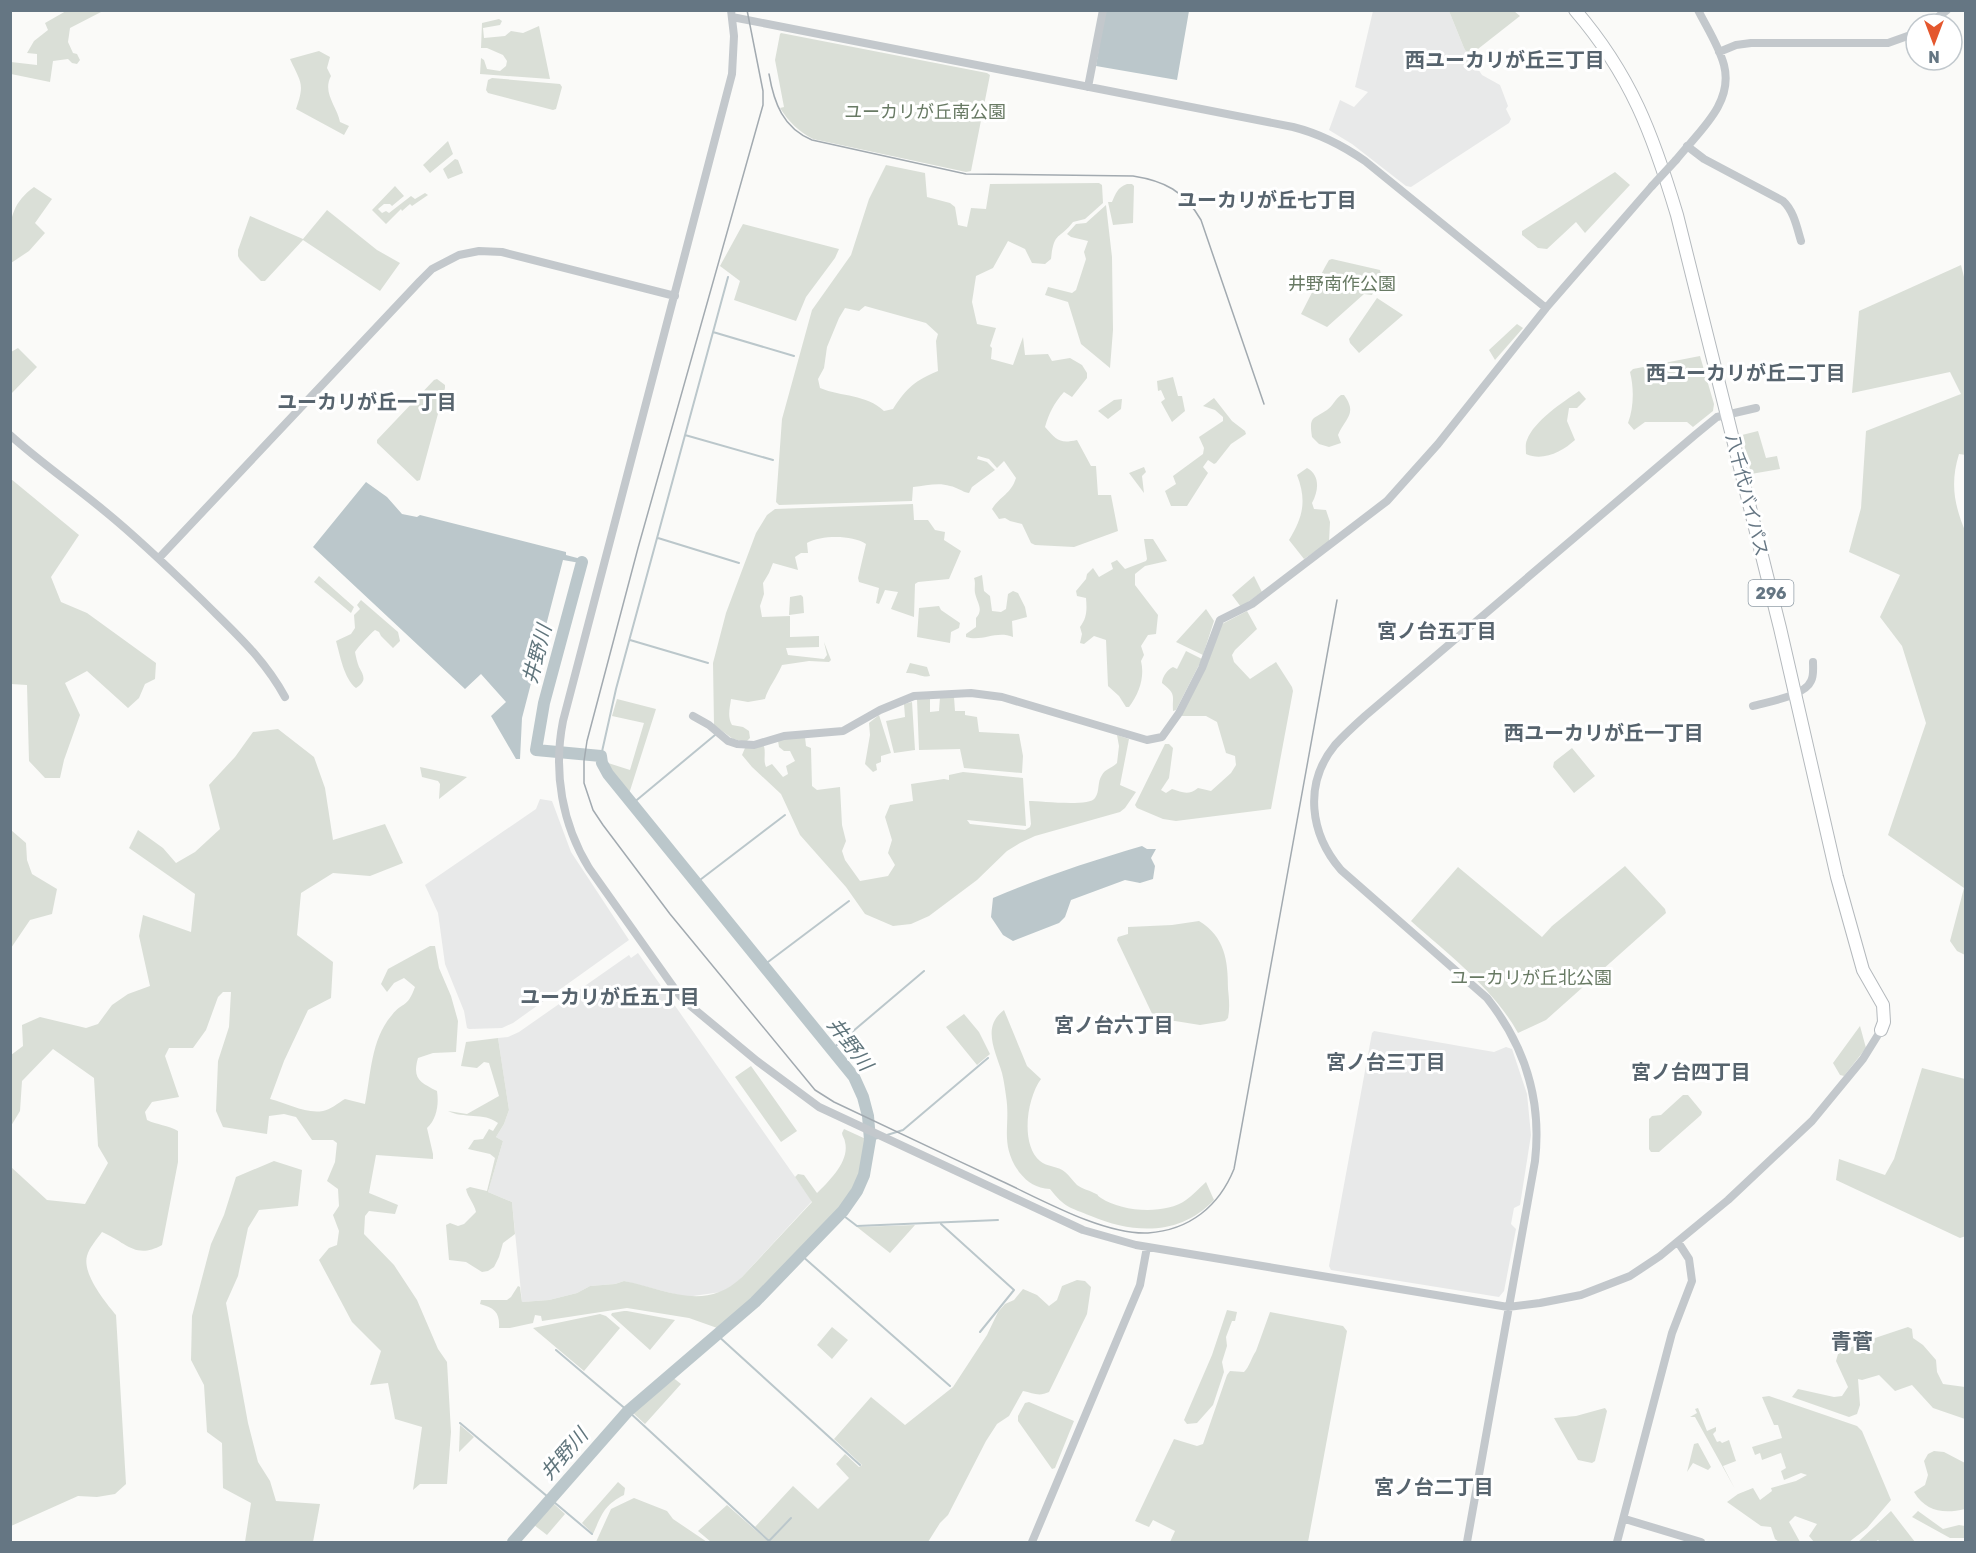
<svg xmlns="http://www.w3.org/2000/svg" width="1976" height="1553" font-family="Rubik,'Noto Sans JP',sans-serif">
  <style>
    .built { fill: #e8e9e9 }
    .green { fill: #dadfd7; fill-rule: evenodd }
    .water { fill: #bbc7cb }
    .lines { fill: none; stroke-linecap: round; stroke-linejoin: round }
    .stream { stroke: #bbc7cb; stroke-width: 2 }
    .river { stroke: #bbc7cb; stroke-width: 12 }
    .highway-casing { stroke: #b4b9bd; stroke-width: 14 }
    .minor { stroke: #c3c8cc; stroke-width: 8 }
    .highway { stroke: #fff; stroke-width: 12 }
    .tram { stroke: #a2aab0; stroke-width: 1.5 }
    .minor-bridge { stroke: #c3c8cc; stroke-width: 8 }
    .labels { text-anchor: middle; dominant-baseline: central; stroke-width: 6; stroke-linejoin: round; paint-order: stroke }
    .shield { fill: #fff; stroke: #939fa8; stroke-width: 1.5 }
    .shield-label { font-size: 16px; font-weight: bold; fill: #657683 }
    .park-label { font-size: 18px; fill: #687a64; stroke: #fff }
    .street-label { font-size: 18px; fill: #657683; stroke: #fff }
    .neighbourhood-label { font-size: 20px; font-weight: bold; fill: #57646e; stroke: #fff }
    .water-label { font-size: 20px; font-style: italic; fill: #60757c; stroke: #fff }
    .quarter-label { font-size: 21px; font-weight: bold; fill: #57646e; stroke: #fff }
  </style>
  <rect width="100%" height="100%" fill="#fafaf8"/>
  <path class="built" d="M1373,11H1449L1464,48L1482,75L1500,85L1508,106L1506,109L1511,119L1509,123L1411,187L1406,186L1352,144L1329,130L1340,100L1354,107L1368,92L1355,87Z
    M540,799L552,801L571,852L629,940L513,1023L502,1028L469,1029L467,1028L464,1011L445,964L438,913L425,885L536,809Z
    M638,953L812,1201L742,1277L734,1285L721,1292L686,1297L624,1281L615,1284L590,1286L577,1293L549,1300L522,1302L512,1202L488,1192L503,1141L496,1137L504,1124L509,1110L498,1038L508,1037L519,1032L629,955L631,958Z
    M1374,1031L1494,1052L1506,1047L1512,1049L1527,1094L1531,1135L1520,1205L1514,1208L1511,1224L1516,1229L1504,1291L1499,1297L1331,1270L1329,1266L1372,1033Z"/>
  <path class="green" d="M66,11H103L70,28L68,42L73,53L77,54L80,60L77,64L72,63L68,59L53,61L50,82L11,74V62L37,65V54L27,53L34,41L48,30L45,23Z
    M1449,11H1514L1520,16L1469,56L1464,48Z
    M499,19L502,21L500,25L483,28L484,38L505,36L511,31L523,33L539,26L550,79L480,74L481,58L484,60L487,69L500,71L506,66L507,61L503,55L487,48H481L482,23Z
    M781,33L987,73L990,75L971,171L966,172L813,139C798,131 789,122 780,108L784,107L775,60L780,34Z
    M319,51L330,57L327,68L331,76C322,93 337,106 340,122L349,126L344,135L296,109C305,83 301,83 290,59Z
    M492,78L560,84L562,87L556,109L553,110L488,93L486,90L488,80Z
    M448,141L453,154L430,173L423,165Z
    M455,159L458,160L463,173L448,179L443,169Z
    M886,165L925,173L927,197L950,203L955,207L958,225L967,227L971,208L986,209L990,184L1099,183L1102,185L1103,203L1085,219L1073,222C1059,240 1054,231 1051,259L1045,264L1032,263L1025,249L1008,241L993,268L976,276L972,302L977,324L996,328L990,346L992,348L991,359L1013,365L1023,337L1025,355L1048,354L1052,361L1070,358L1082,365L1087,373V378L1072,397L1064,392C1054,403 1049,413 1045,427C1057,440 1059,444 1077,440L1091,466H1096L1098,495H1111L1118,531L1074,547L1035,545L1031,543L1022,524L1010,521L1005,518L999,519L992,509C1000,496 1011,494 1016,478L1004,461L997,468L989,459L978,456L977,459L987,462L995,470L972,487L969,493C962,492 957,487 950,486C938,482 926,486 913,487L912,501L779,505L776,502L782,419L812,310L851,255L869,199ZM865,306L926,323L938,334L936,341L938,371C915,381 907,387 893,409L884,411C866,394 842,397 820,388L818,379L824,368L827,347L839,318L845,308L859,311Z
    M1615,172L1630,185L1585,233L1576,222L1547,249L1538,248L1522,235V231Z
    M1127,184H1132L1134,186L1133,223L1113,225L1108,202H1112C1116,193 1117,188 1127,184Z
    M395,186L404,196L392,206L390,204H384L378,209L382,213L386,211L389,213L411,196L415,199L425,193L428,195L412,206L410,204L402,211L401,209L386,224L372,210Z
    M34,187L52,199L35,223L45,233L29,251L11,263C10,231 5,208 34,187Z
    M1106,205L1112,257L1113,330L1110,368L1081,344L1068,302L1045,295L1048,287L1072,293L1076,290L1086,259L1084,252L1088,241L1071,237L1067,234L1076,224L1086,223Z
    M327,210L377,250L400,263L380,291L303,240L265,281H261L240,260L238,256V250L250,216L303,239Z
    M743,224L839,249L835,258L806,297L796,321L734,300L740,281L720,266Z
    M1332,259L1380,270L1381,274L1372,295L1364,294L1327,327L1301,314L1325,267L1329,260Z
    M1961,265L1966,285V455L1959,454C1950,483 1954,505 1966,533L1965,955L1957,951L1950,941L1964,888L1888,835L1926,723L1902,646L1880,617L1900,575L1849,552L1861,508L1866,431L1961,394L1950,372L1852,393L1859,311Z
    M1377,298L1403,315L1359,353L1350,343L1349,339Z
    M1517,324L1523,328L1495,360L1489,350Z
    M18,348L37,367L11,394V352Z
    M1700,356L1714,404L1713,411L1693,427L1687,422H1645L1634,430L1628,423C1634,407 1634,388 1630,372L1633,369Z
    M1173,377L1178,396H1182L1185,411L1172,422L1161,402L1165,399L1161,390L1158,391L1157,381Z
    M437,379L445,385V388L420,480L417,481L377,443V440L434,380Z
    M1579,391L1586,399L1577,408H1569L1567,421L1575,440C1563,451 1543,462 1526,454C1526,449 1525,444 1527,440C1534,421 1563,402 1579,391Z
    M1341,395H1344C1358,414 1345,418 1338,435L1341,443L1329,447L1319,444L1312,437C1309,416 1312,420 1327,410C1333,406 1335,399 1341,395Z
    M1214,398L1232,421L1245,431L1246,434L1231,444L1216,463L1214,464L1208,460L1203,467L1208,473L1187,506H1171L1165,491L1176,484L1173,476L1203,454L1204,448L1199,437L1223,421V417L1215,410L1203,406Z
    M1122,399L1121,409L1108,419L1098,411L1114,400Z
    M1758,431L1766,458L1777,456L1780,469L1751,474L1742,435Z
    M1144,467L1146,472L1142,476L1144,493L1129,473Z
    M1307,468C1320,475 1319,490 1312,503L1314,509L1326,510L1330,522L1329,542L1304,559L1289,540C1303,517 1307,501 1297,475Z
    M11,479L79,535L51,577L61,602L87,613L156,663L155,679L145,684L139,698L128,708L87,671L65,683L80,715L64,760L60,778H45L29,761L27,685L11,684Z
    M913,504L914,520H928L935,530L945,532L944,540L961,551L949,579L918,582L915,584L914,617L891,609L898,592L885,590L879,604L876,603L879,588L859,582L858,578L866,544C852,535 822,535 807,543L808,553H801L795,557L798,570L773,563L769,573L763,583L764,594L760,606L762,617L790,616V637L819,636V647L786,648L788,655L824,659L827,655L824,642L831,660L829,662L809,661L782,665C777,677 768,688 765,699L748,702L731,699C730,708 727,716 732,725L743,727L749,731L750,738L746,742L733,739L714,725L713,663L726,613L756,533L767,515L775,509Z
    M1144,539H1153L1167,561L1145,566L1135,574V585L1158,615L1156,634L1148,635L1141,646L1144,655L1141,661C1145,677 1139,694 1129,707H1126L1119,696L1108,686L1106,640L1094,636L1084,644L1080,643L1082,634L1080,627C1087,618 1087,610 1086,598L1077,596L1076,591L1086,579L1087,574L1093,568L1099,577L1113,569L1111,563L1117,560L1125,569L1146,561L1147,559Z
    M982,575L984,591L990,596L992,611L1001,612L1006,609L1008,594L1013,591L1018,593L1025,607L1027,617L1012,621L1013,637C996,630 983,642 966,637V634L976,627V618C984,609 977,603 975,593C974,587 976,584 974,578Z
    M319,576L354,607L351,613L314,582Z
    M1254,576L1262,592L1241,607L1232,595Z
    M801,595L803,597L804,613L789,615L790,597Z
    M361,600L398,632L400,641L393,648L381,636L379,632L375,630C370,634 359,646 355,652C356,657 357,662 359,667C364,676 367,681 356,688C344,679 340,655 336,641L351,634L355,628L354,615L360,609L357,605Z
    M939,606L941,610L960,623L959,628L951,632L950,643L917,637L919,608Z
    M1206,609L1214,621L1203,655L1176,642Z
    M1247,611L1257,629L1235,650L1232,655L1234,662L1250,679L1276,662L1292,687L1293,691L1271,809L1176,821L1163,819L1137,808L1135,805L1165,744H1169L1173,748L1169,778L1161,790L1166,793L1172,789C1182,792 1188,796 1198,788L1211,791L1231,773L1236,765L1235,756L1226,753L1217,722L1206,716H1182L1181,714L1222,624Z
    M1186,651L1202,659L1176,710L1173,711C1172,695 1177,695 1162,683C1162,677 1168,669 1173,667L1177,669Z
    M910,663L927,667L930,676C923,678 915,672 906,673Z
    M940,697H954L955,711H965V715L977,717L979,732L1019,734L1023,756L1022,773L964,768L960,749L919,750L917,699L930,698V712L939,711Z
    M617,699L656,709L628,797L610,774L605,762L630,770L644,723L612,716Z
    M912,702L915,750L894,753L886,721L905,717L904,704Z
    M879,715L891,753L881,756V762L876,764L877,770L873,772L865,764L870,735L869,723Z
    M278,729L314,757L325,788L333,840L385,824L403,863L370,876L333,873L301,893L297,935L333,962L331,998L308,1010L284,1061L270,1099C287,1103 305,1114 323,1111C330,1110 338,1103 345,1099L365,1104C371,1074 371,1039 392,1015C403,1001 407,1009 415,987L404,978L394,983L387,992L381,984L388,969L430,946H435L439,968L451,996L458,1021L456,1052L433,1053L418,1058C412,1079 420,1082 437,1091C439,1104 437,1119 427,1128L433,1154V1159L376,1155L369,1193L398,1205L395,1214L369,1211L365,1216L364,1234L394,1265L417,1300L438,1349L447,1362L451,1432L447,1484H420L413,1490L422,1427L395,1419L388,1383L370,1385L381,1351L352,1322L319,1260L329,1248L337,1245L339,1231L333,1215L339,1206L338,1189L327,1181L335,1162L337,1143L333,1140H312L296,1117L284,1114L269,1116L267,1134L223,1127L216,1111L218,1061L229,1027L231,992H223L218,997L206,1030L193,1048H169L165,1056L179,1097L152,1102L145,1112L147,1120C157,1125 168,1125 178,1131V1162L162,1245C135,1260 126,1242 102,1232C97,1239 89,1248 87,1256C82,1274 106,1303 116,1315L126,1484L115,1494L97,1497L78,1496L11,1526V1167L47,1200L85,1204L108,1163L98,1146L94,1078L53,1049L22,1081L20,1111L11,1126V1055L23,1046L22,1025L40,1017L86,1028L98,1024L112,1005L128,994L150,986L139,936L143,915L191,932L195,894L129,848L138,830L163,848L176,863L195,852L220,829L209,785L235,757L253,732Z
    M1117,735L1129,739L1120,785L1136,792L1125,808L1120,812L1035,836L1020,843L1007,851L977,880L929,916L911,924L893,926L865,914L846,887L800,835L781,794L752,767L742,755L745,748L764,746C766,754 763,760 766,767L772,764L783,777L788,774L786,766L795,761L790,751H784L779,747L778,741L785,738L805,737L806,746L811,748L812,786L817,790L840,787L842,825L846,841L842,851L845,860L860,881L888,876L895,865L888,853L892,840L885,817L890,805L913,801L911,784L944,779L949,780V775L963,772L1023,778L1026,826L967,820L970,824L1025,830L1030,827L1031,824L1029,801C1040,801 1090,807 1095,798C1100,791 1097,782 1102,775C1105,769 1112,768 1117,763L1119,746Z
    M1572,748L1595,776L1574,793L1553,767L1554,762Z
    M420,767L467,777L439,799L440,784L438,781L422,777Z
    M11,830L26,843L27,860L32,874L57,889L52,914L30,920L11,948Z
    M1625,866L1665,909L1666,913L1546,1020L1518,1033C1493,988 1449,955 1411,921L1458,867L1542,937L1552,926Z
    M1199,921C1225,937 1228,960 1228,989C1229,998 1230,1008 1228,1018L1225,1021L1200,1025L1175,1021L1156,1022L1117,940L1118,937L1128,934V927L1172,925Z
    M1004,1010L1027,1066L1041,1079C1027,1098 1020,1144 1040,1161C1047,1167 1058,1166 1065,1172C1069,1175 1073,1181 1077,1185C1082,1189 1089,1190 1094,1193C1101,1196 1095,1194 1101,1198C1122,1212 1165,1215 1186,1200C1193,1195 1199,1188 1206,1182L1214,1200C1180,1236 1134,1234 1091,1216C1069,1207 1065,1208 1050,1189C1036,1188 1028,1183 1019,1172C999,1143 1011,1126 1006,1096C1005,1089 1004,1081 1002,1073C996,1052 981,1027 1004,1010Z
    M964,1014L979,1032L990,1054L977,1065L946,1027Z
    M1860,1026L1866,1048L1844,1076L1840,1075L1833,1063Z
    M498,1038L509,1110L504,1124L496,1137L503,1141L488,1192L512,1202L515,1234L503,1243L499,1257L494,1267L488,1271L482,1272L466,1262L449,1260L446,1225L450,1223L458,1226L464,1224L476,1212C474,1203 468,1198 466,1189L470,1187L487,1191L495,1158L490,1154L468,1149L474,1140L483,1139L489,1129L493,1131L498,1123C484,1112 463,1119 448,1111L467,1114L499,1096L489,1063L484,1062L477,1068L461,1066L466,1042Z
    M751,1066L797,1131L781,1142L735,1077Z
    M1922,1068L1965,1079L1966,1236L1960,1238L1836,1180L1839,1159L1885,1175L1894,1159Z
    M1683,1095H1688L1702,1112L1701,1115L1659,1152H1651L1649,1149V1119L1652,1116L1661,1115Z
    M844,1129L868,1140C866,1156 863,1174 855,1189C844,1208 828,1223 813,1239C783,1271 753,1301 720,1329L689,1318L627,1308L542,1321L541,1316L535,1315L533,1323L510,1328H499C500,1313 495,1308 480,1304L481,1300H507L511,1297L518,1286L520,1287L522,1302L549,1300L577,1293L590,1286L615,1284L624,1281C667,1289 704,1313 742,1277L812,1202L795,1177L798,1174L804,1175L817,1193C829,1181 850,1161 845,1142C845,1139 842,1136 842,1133Z
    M274,1161L302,1170L298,1206L259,1210L248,1228L238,1276L226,1303L248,1423L258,1462L270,1481L276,1501L320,1504L313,1542H245L251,1503L223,1488L222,1443L207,1432L204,1385L191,1360L192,1316L211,1244L224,1215L236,1177Z
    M915,1225L890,1253L857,1227Z
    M1077,1280L1085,1281L1091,1287L1087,1314L1049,1392C1039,1397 1033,1393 1023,1391L1009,1416L997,1424L986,1441L948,1515L940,1523L928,1542H711L698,1531L727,1505L769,1542L791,1517L769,1540L755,1527L793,1486L818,1509L849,1478L836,1464L845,1454L859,1467L862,1465L834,1439L871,1397L905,1425L953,1387L987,1335L998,1312L1005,1304L1014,1300L1023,1289L1037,1295L1049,1306L1057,1300L1062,1286Z
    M1227,1310L1237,1312L1235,1321H1232L1226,1337L1227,1346L1222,1362L1224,1372L1213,1405L1197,1423L1187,1424L1184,1420L1212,1355Z
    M624,1311H627L675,1320L650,1350L611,1315L612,1313Z
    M1270,1312L1343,1326L1347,1331L1308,1542H1170L1175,1531L1153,1520L1149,1527L1135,1521L1174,1439L1197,1446L1203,1444L1227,1375L1230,1371L1244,1372C1250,1366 1251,1358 1256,1351Z
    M600,1314L606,1316L620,1328L584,1371L533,1328Z
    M832,1327L848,1340L832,1359L817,1345Z
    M1908,1327L1912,1329L1913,1338L1923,1345L1936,1360L1937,1372L1943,1384L1965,1387V1419L1933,1408L1912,1385L1895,1391L1879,1375L1862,1380L1858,1379L1860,1405L1857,1414L1849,1417L1792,1397L1798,1389L1834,1397L1842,1396L1848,1387L1836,1361L1838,1354L1860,1343Z
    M671,1376L681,1384L645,1424L632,1412Z
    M1769,1396L1857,1426L1862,1431L1891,1500L1867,1528L1849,1542H1814L1809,1536L1817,1524L1795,1516L1789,1522L1800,1542H1779L1775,1539L1771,1527L1761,1526L1727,1502L1738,1494L1753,1488L1760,1500L1772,1491L1771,1488L1796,1481L1807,1475L1801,1473L1784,1480L1781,1471L1786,1468L1781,1453L1762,1460L1760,1453L1755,1455L1752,1447L1782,1438L1778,1425H1774L1762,1397Z
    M1029,1402L1074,1421L1055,1468L1052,1469L1018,1421V1416L1025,1403Z
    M1605,1408L1607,1411L1595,1461L1592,1463L1578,1460L1554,1418L1576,1416Z
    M1698,1408L1707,1431L1716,1427V1431L1713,1434L1717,1442L1720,1441L1722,1443L1729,1440L1736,1461L1723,1466L1735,1489L1695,1417H1690L1697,1413L1695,1409Z
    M460,1425L474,1437L459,1452Z
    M1698,1443L1711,1467L1708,1470L1693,1463L1687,1472L1694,1444Z
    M1934,1451L1944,1452L1965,1463V1509C1944,1514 1926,1512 1914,1492L1925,1485L1928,1475L1924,1461L1928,1454Z
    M618,1482L625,1488L624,1495C604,1505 602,1514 593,1534L582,1523Z
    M634,1498L667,1511L673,1519L707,1542H596L611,1509Z
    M553,1503L565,1514L547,1535L534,1525Z
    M1891,1511L1915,1542H1880L1878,1540L1875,1542H1858Z
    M1918,1511L1943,1529L1959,1525L1965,1526V1538H1950L1912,1517Z"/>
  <path class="water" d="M1105,11H1189L1177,80L1096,66Z
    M366,482L387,497L402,514L417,517L420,515L566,552V555L581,559L580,563L563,560L522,718L520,759H516L491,716L506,702L481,674L465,689L313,547Z
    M1142,846L1147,849H1156L1151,858L1155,866L1153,879L1140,883L1125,880L1071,900L1065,917L1059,923L1013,941L1003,935L991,917L993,898C1042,877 1091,861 1142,846Z"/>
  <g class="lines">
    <path class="stream" d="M713,332L794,356
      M685,435L773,460
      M658,538L739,563
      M630,640L708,663
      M601,756L616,689L728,277
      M632,804L715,735
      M696,883L785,815
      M764,965L849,901
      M832,1049L924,971
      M887,1135L903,1130L988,1058
      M870,1140L878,1138
      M840,1213L857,1226L998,1220
      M941,1224L1014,1290L980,1332
      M801,1255L950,1386
      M716,1334L860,1465
      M556,1350L628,1411L769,1541L791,1518
      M460,1423L592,1534"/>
    <path class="river" d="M513,1542L628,1411L755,1302L843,1211L857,1191L864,1175L870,1140L868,1116L863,1097L854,1077L608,774L602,763L601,756L536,750L544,703L582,562"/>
    <g class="highway-casing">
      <path id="highway" d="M1575,10C1631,75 1653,135 1677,215L1780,628L1837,877L1863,970L1883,1005L1884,1022L1881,1030"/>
    </g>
    <path class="minor" d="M731,10L734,36L732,74L563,721C553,772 562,824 589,868L677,992L687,1003L757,1061L819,1107L1083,1230L1136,1245L1508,1307L1540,1303L1581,1295L1630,1276L1660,1256L1728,1200L1812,1121L1863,1059L1881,1030
      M732,17L1293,127C1321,134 1342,145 1365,161L1546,308
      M1929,24L1947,10
      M1719,52L1736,45L1751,43H1888L1916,33
      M1088,87L1103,10
      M1687,146L1704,159L1783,201C1794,211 1797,228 1801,241
      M1676,160C1698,132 1734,104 1724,65C1719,46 1707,28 1698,10
      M10,435C41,463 75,486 107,513C140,540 171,570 202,600C234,632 263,657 285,697
      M159,558L420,281L432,269L459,255L479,251L502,252L675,296
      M1753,706C1767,702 1805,696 1811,681C1814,676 1813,668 1813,662
      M693,716L709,725L728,741L737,744L754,745L784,736L843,731L880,710L914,696L971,693L1002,697L1147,740L1162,737L1179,713L1202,668L1220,620L1252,604L1387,501L1438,444L1546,308L1652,186
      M1625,1519L1701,1542
      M1032,1542L1140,1285L1147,1247
      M1467,1542L1535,1161C1542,1100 1525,1046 1487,998L1341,870C1310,834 1303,784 1335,745C1344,735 1355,725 1365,716L1695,435L1717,417L1756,408
      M1617,1542L1672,1333L1692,1281L1689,1259L1678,1242"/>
    <use href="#highway" class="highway"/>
    <path class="tram" d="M747,10L763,91V105L638,548L587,741L584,761V783L593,810L603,825L670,914L815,1090L834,1102C887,1127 941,1153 995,1178C1037,1197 1102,1235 1148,1233C1190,1230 1219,1206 1234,1169L1337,600
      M769,74C774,103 783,128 812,140L966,174L1133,176C1165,181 1184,191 1201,220L1264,404"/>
    <path class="minor-bridge" d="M1652,186L1676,160"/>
  </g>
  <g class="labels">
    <rect class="shield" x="1748.5" y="580" width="45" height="26" rx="4.5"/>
    <g class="shield-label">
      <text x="1771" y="593">296</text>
    </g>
    <g class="park-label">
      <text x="925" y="112">ユーカリが丘南公園</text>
      <text x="1342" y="284">井野南作公園</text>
      <text x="1531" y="978">ユーカリが丘北公園</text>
    </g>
    <g class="street-label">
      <text transform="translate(1747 495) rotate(76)">八千代バイパス</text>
    </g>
    <g class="neighbourhood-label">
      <text x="1505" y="60">西ユーカリが丘三丁目</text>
      <text x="1267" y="200">ユーカリが丘七丁目</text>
      <text x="1746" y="373">西ユーカリが丘二丁目</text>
      <text x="367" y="402">ユーカリが丘一丁目</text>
      <text x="1437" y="631">宮ノ台五丁目</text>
      <text x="1604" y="733">西ユーカリが丘一丁目</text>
      <text x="610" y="997">ユーカリが丘五丁目</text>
      <text x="1114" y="1025">宮ノ台六丁目</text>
      <text x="1386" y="1062">宮ノ台三丁目</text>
      <text x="1691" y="1072">宮ノ台四丁目</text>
      <text x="1434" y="1487">宮ノ台二丁目</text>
    </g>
    <g class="water-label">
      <text transform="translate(537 654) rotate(-75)">井野川</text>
      <text transform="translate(850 1044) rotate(53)">井野川</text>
      <text transform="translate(564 1454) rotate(-49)">井野川</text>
    </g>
    <g class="quarter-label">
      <text x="1852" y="1341">青菅</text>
    </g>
  </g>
  <rect width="1976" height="1553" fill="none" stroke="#657683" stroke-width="24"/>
  <g transform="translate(1934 42) rotate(180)"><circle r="28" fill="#ffffff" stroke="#c1c8cd" stroke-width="1.5"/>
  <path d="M0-4.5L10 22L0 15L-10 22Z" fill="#e4572e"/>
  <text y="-9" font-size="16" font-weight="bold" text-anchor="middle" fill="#657683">N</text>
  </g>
</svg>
